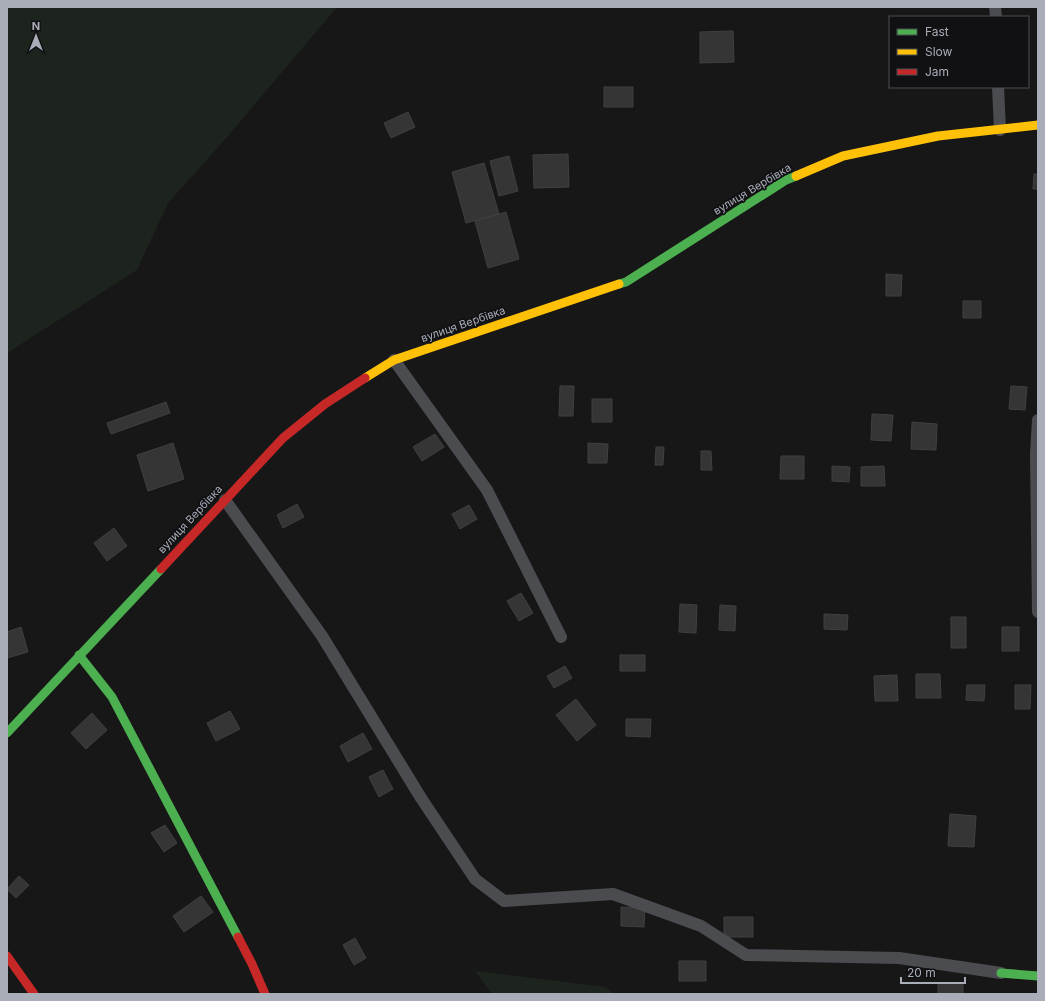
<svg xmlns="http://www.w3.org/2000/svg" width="1045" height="1001" font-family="Inter,sans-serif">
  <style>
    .green { fill: #1d241e }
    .building { fill: #353536; stroke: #3f4043 }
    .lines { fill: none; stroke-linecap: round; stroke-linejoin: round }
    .lane { stroke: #4b4c50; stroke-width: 12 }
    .fast { stroke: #4caf50; stroke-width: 9 }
    .slow { stroke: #ffc107; stroke-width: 9 }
    .jam { stroke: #c62828; stroke-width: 9 }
    .labels { text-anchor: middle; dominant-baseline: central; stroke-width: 3.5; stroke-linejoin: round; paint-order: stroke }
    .street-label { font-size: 11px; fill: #a8adb8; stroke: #111113 }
  </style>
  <rect width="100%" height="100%" fill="#171717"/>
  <path class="green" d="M7,7H337L228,136L168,203L137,270L7,353Z
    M475,971L606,987L614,994H492Z"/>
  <path class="building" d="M733,31L734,62L700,63V32Z
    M604,87H633V107H604Z
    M408,112L415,127L391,138L384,123Z
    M568,154L569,187L534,188L533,155Z
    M509,156L518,191L499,196L490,161Z
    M484,163L499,214L466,223L452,172Z
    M1034,174H1038V189H1033Z
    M506,212L519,259L488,268L475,221Z
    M886,274L902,275L901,296H886Z
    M963,301H981V318H963Z
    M560,386H574L573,416H559Z
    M1011,386L1027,387L1025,410L1009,409Z
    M592,399H612V422H592Z
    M166,402L170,413L111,434L107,423Z
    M872,414L893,415L891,441L871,440Z
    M912,422L937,424L936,450L911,449Z
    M435,434L444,447L422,461L413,447Z
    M173,443L184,479L148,491L137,455Z
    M588,443L608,444L607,463H588Z
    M656,447H664L663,465H655Z
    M701,451H711L712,470H701Z
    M781,456H804V479H780Z
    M832,466L850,467L849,482L832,481Z
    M884,466L885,486H861V467Z
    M297,504L304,517L283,528L277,515Z
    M469,505L477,519L460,529L452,514Z
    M114,528L127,546L107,561L94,543Z
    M521,593L533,613L519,621L507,601Z
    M680,604L697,605L696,633L679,632Z
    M720,605L736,606L735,631L719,630Z
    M824,614L848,615L847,630L824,629Z
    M951,617H966V648H951Z
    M21,627L28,652L7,658V632Z
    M1002,627H1019V651H1002Z
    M620,655H645V671H620Z
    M565,666L572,678L554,688L547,676Z
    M916,674H940L941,698H916Z
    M897,675L898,701H875L874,676Z
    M967,685H985L984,701L966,700Z
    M1015,685H1031L1030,709H1015Z
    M576,699L596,725L577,741L556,715Z
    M230,711L240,729L216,741L207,723Z
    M92,713L107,730L86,749L71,733Z
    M626,719H651L650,737L626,736Z
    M363,733L372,749L348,762L340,746Z
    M383,770L393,789L379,797L369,777Z
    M950,814L976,816L974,847L948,846Z
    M165,825L177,843L164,852L151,833Z
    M19,876L29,885L16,898L7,889Z
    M201,896L213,912L184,932L173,916Z
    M621,907L645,908L644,927L621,926Z
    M724,917H753V937H724Z
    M355,938L366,958L354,965L343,945Z
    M679,961H706V981H679Z
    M938,983H963V994H938Z"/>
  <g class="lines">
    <path class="lane" d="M995,7L996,17
      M998,87L1000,130
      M394,360L487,490L561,637
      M1038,420L1036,454L1038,612
      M225,500L322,636L421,798L475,879L504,901L613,894L701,926L746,955L899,958L1001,973"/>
    <path class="fast" d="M619,284L626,282L786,180L796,176
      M79,655L112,697L238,937
      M7,733L161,569
      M1001,973L1038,976"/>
    <path class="slow" d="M796,176L843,156L938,136L1038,125
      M365,378L394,360L619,284"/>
    <path class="jam" d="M161,569L283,438L325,404L365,378
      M238,937L252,964L265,994
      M7,956L34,994"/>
  </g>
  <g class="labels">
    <g class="street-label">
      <text transform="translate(752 189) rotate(-31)">вулиця Вербівка</text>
      <text transform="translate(463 324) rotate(-19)">вулиця Вербівка</text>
      <text transform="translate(190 519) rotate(-47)">вулиця Вербівка</text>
    </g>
  </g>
  <rect width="1045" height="1001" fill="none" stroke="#a8adb8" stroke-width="16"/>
  <rect x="889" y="16" width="140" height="72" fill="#111113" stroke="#4d4f55"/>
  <rect x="897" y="29" width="20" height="6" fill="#4caf50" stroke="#4d4f55"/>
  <text x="925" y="36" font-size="12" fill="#a8adb8">Fast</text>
  <rect x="897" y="49" width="20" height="6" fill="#ffc107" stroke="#4d4f55"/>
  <text x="925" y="56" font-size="12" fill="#a8adb8">Slow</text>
  <rect x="897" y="69" width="20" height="6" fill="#c62828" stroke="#4d4f55"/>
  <text x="925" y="76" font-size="12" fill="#a8adb8">Jam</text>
  <g transform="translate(36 36)" stroke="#111113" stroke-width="3" paint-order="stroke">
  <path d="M0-3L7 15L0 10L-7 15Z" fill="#a8adb8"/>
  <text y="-6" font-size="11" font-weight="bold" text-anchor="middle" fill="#a8adb8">N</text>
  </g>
  <path d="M901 977v6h64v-6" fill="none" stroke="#a8adb8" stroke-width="2"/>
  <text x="907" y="977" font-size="12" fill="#a8adb8" stroke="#111113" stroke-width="3" paint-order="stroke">20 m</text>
</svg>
